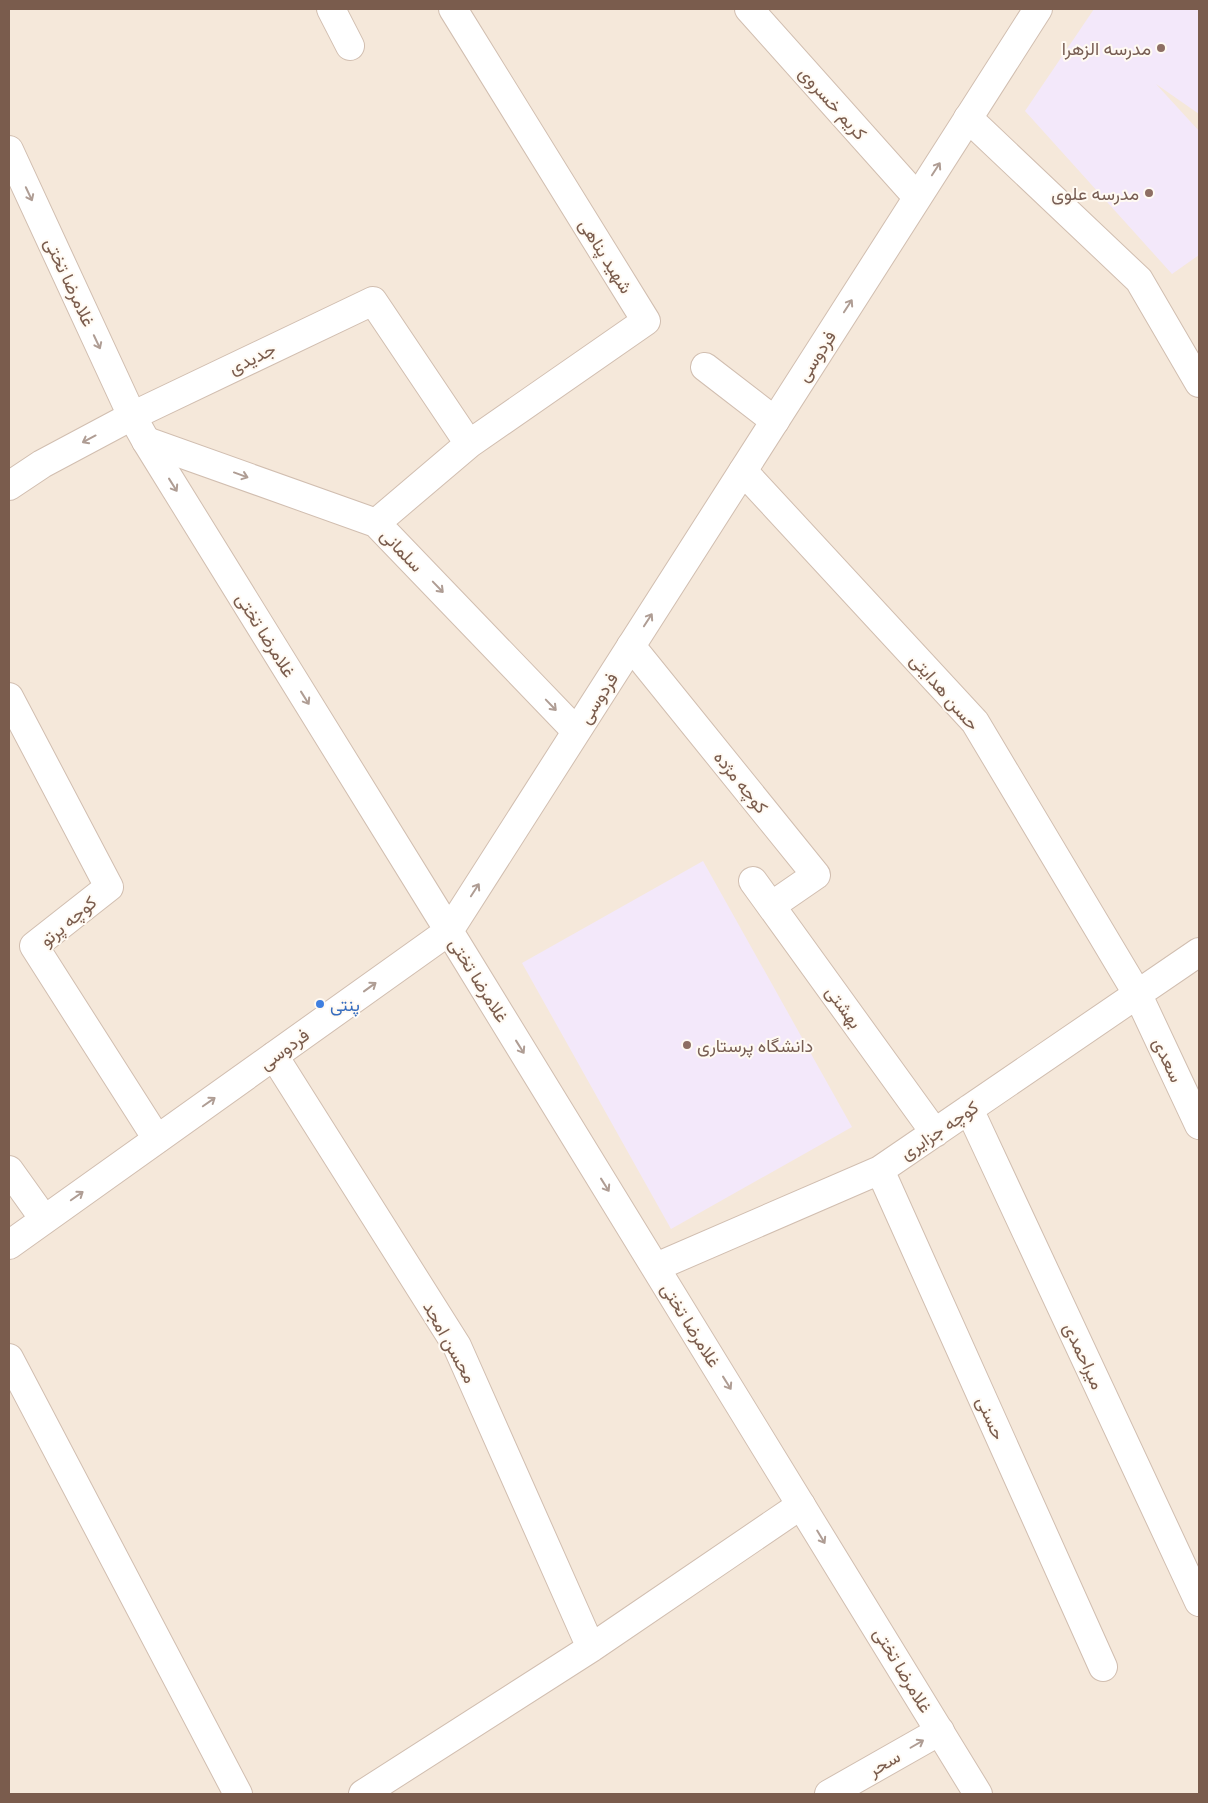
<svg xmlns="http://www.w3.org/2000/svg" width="1208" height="1803" font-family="'Public Sans',Vazirmatn,sans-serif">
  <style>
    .residential { fill: #f5e8da }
    .education { fill: #f3e8fa }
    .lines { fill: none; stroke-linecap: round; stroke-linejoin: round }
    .minor-casing { stroke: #d1beb0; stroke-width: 30 }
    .tertiary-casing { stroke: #d1beb0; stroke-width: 30 }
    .minor { stroke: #fff; stroke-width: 28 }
    .tertiary { stroke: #fff; stroke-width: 28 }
    .oneway { stroke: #af9d94 }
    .education-dot { fill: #8d6e63; stroke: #fffaf3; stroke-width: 2 }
    .shop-dot { fill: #3f7fe0; stroke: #fffaf3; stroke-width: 2 }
    .labels { text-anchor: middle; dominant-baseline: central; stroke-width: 4; stroke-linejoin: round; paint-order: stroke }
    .education-label { font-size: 18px; fill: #785e54; stroke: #fffaf3; text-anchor: end }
    .street-label { font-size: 18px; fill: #7a5c4d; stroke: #fffaf3 }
    .shop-label { font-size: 18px; fill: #366cbe; stroke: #fffaf3; text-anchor: start }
  </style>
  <rect width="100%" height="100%" fill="#fdf6ec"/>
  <path class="residential" d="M9,9H1199V1794H9Z"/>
  <path class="education" d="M1094,9H1199V114L1156,84L1199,131V255L1172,274L1025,111Z
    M703,861L852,1127L671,1229L522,963Z"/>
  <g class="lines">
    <g class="minor-casing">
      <path id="minor" d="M331,9L350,46
        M453,9L646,321L469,444
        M749,9L917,197
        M968,118L1139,280L1199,383
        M705,367L775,421
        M132,416L373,301L469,444L376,523
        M146,441L376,523L576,731
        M743,471L975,722L1138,995L1199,1125
        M631,646L816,875L771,906
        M9,697L109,887L34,946L157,1139
        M753,881L935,1133
        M274,1056L457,1346L591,1648
        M969,1109L1199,1602
        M9,1170L44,1219
        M880,1170L1103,1667
        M656,1267L880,1170L1199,952
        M9,1358L238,1794
        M363,1794L591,1648L801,1505
        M829,1794L940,1731"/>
    </g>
    <g class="tertiary-casing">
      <path id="tertiary" d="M9,150L132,416L146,441L449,931L978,1794
        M9,486L42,464L132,416
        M9,1245L449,931L1038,9"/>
    </g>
    <use href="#minor" class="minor"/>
    <use href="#tertiary" class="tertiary"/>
  </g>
  <defs><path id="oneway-shaft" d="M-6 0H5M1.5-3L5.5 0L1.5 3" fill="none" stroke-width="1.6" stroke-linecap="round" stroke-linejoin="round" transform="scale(1.25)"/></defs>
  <g class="oneway">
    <use href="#oneway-shaft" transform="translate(936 169) rotate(-57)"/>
    <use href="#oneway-shaft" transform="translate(29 194) rotate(65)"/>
    <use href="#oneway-shaft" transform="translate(848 306) rotate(-57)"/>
    <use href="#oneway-shaft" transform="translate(97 342) rotate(65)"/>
    <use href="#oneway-shaft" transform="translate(89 439) rotate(152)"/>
    <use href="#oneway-shaft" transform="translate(241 475) rotate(20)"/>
    <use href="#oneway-shaft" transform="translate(173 485) rotate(58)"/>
    <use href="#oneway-shaft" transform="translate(438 587) rotate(46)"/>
    <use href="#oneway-shaft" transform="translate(648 620) rotate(-57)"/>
    <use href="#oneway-shaft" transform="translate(305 698) rotate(58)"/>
    <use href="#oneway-shaft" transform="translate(551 705) rotate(46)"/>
    <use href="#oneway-shaft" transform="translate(475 890) rotate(-57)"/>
    <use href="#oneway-shaft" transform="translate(370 987) rotate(-36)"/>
    <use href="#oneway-shaft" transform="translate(520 1047) rotate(58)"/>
    <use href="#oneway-shaft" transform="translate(209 1102) rotate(-35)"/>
    <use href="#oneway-shaft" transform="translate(605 1185) rotate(58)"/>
    <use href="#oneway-shaft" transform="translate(77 1196) rotate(-35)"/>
    <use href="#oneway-shaft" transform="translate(727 1383) rotate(58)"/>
    <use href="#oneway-shaft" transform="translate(821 1537) rotate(59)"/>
    <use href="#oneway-shaft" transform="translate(917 1744) rotate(-30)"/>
  </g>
  <g class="education-dot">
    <circle cx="1161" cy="48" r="5"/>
    <circle cx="1149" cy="193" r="5"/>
    <circle cx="687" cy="1045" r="5"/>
  </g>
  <circle class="shop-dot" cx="320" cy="1004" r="5"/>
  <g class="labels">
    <g class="education-label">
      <text x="1151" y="48">مدرسه الزهرا</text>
      <text x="1139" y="193">مدرسه علوی</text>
      <text x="697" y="1045" text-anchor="start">دانشگاه پرستاری</text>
    </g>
    <g class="street-label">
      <text transform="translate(833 103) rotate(48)">کریم خسروی</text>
      <text transform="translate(606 256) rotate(58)">شهید پناهی</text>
      <text transform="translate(70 282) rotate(65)">غلامرضا تختی</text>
      <text transform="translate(816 356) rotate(-57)">فردوسی</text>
      <text transform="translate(252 358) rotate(-26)">جدیدی</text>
      <text transform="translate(402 550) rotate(46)">سلمانی</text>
      <text transform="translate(266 635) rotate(58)">غلامرضا تختی</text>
      <text transform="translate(945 692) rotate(49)">حسن هدایتی</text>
      <text transform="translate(598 698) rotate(-57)">فردوسی</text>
      <text transform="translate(741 782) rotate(51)">کوچه مژده</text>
      <text transform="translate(68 921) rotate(-40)">کوچه پرتو</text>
      <text transform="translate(479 980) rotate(58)">غلامرضا تختی</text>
      <text transform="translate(844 1007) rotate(54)">بهشتی</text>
      <text transform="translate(284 1049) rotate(-36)">فردوسی</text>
      <text transform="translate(1168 1060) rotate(65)">سعدی</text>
      <text transform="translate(939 1130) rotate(-34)">کوچه جزایری</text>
      <text transform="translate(691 1325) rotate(58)">غلامرضا تختی</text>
      <text transform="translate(450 1342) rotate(61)">محسن امجد</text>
      <text transform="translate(1084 1356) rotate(65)">میراحمدی</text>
      <text transform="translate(991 1418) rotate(66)">حسنی</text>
      <text transform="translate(903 1670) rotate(59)">غلامرضا تختی</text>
      <text transform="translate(884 1763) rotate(-30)">سحر</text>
    </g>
    <g class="shop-label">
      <text x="330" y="1004">پنتی</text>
    </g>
  </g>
  <rect width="1208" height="1803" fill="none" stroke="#7a5c4d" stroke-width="20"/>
</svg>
